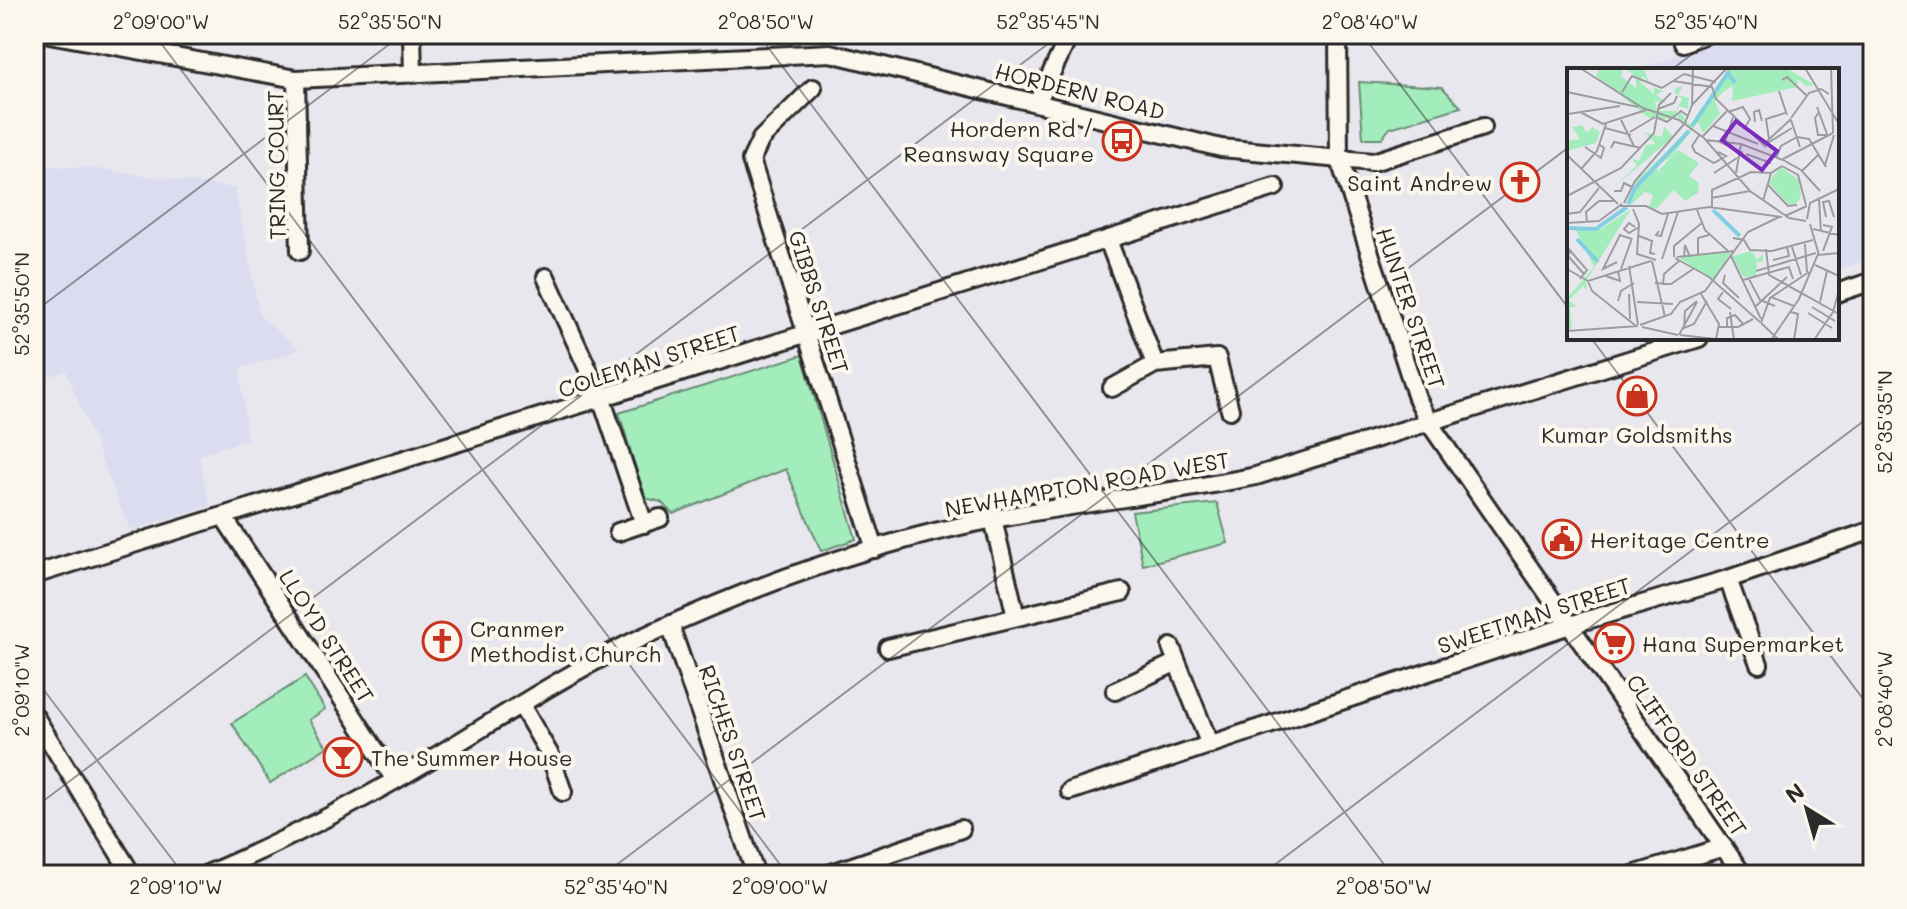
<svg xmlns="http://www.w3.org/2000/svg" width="1907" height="909" font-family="Mali,sans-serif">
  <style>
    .built { fill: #dcdcf0 }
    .green { fill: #a3edbc; stroke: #678c74; stroke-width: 2 }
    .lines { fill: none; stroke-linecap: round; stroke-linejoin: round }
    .minor-casing { stroke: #2b2b2b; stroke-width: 22 }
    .minor { stroke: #fbf7ec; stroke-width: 16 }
    .ticks { fill: none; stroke: #2b2b2b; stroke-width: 2; stroke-opacity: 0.45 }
    .labels { text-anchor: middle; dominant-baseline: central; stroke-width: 8; stroke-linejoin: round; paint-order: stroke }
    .street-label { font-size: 22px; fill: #2b2b2b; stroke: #fbf7ec }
    .poi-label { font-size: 22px; fill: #2b2b2b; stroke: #fbf7ec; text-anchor: start }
    .inset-river { fill: none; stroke: #82cfe2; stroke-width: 4 }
    .inset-road { fill: none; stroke: #9d9ca0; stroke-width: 2 }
    .view { fill: #7b2cbf; fill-opacity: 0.15; stroke: #7b2cbf; stroke-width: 4 }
    .inset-edge { fill: none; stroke: #2b2b2b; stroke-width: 4 }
    .neatline { fill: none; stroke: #2b2b2b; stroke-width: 3 }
    .ticks-label { font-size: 20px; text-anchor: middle; fill: #2b2b2b }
  </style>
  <rect width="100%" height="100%" fill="#e9e7ee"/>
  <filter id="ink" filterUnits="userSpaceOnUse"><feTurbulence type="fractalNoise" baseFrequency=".0125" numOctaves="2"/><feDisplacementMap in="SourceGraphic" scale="16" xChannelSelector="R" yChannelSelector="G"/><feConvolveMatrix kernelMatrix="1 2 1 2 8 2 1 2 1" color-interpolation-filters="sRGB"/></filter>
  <g filter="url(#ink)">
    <path class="built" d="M1735,34H1873V258L1837,270V70H1637Z
      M34,165L90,168L235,188L260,316L300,350L240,369L247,439L199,456L210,507L130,530L66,371L34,381Z"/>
    <path class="green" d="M1359,82L1442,87L1461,107L1390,128L1382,138H1363Z
      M802,355L856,539L821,551L786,469L673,514L661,502L645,498L619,413Z
      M1217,503L1228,543L1143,565L1132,512Z
      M305,677L325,709L309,720L327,747L270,783L232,723Z"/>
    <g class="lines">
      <g class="minor-casing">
        <path id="minor" d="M49,34L296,79L830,53L1221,148L1373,162L1483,127
          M412,34L413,74
          M1338,34L1339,158L1417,398L1430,424L1743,875
          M1683,43L1706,34
          M296,79L300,251
          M813,88L761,139L751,160L875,549
          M1037,103L1070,34
          M1108,240L1155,364
          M546,277L602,400L644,524
          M1837,293L1873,281
          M1112,388L1155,364L1217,358L1230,410
          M223,516L395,780
          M993,519L1016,617
          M618,532L660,518
          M34,575L1275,187
          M1728,579L1759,664
          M670,625L756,875
          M1171,647L1210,745
          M888,648L1122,592
          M1115,691L1177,662
          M521,705L550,755L563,792
          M34,715L132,875
          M1070,791L1570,625L1728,579L1873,530
          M205,875C270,848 332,816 394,781C478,733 557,677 645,636C755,585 875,542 994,519C1081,502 1170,494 1256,476L1699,338
          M826,875L961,829
          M1633,875L1724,847"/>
      </g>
      <use href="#minor" class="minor"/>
    </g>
  </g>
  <path class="ticks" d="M154,34L788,875M758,34L1392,875M1362,34L1569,309M1671,70L1719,34M34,312L403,34M1591,338L1873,712M34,677L184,875M34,808L1061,34M603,875L1569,147M1261,875L1873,414"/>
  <defs>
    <g id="bus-ring" transform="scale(2)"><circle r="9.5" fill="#fbf7ec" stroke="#c8321e" stroke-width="1.5"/><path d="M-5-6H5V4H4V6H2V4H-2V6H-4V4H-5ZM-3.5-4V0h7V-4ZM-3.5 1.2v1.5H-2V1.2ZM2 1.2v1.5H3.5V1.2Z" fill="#c8321e"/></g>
    <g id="church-ring" transform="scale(2)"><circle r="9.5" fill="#fbf7ec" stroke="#c8321e" stroke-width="1.5"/><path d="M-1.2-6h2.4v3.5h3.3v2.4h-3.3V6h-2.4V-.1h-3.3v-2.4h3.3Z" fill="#c8321e"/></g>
    <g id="shop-ring" transform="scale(2)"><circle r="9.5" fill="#fbf7ec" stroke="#c8321e" stroke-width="1.5"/><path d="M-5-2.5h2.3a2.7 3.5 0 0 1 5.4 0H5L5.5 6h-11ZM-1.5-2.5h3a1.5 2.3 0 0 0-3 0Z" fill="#c8321e"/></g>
    <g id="civic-ring" transform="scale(2)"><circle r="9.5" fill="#fbf7ec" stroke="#c8321e" stroke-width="1.5"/><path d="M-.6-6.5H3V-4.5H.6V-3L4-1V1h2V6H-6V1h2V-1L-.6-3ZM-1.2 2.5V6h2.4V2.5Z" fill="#c8321e"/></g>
    <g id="supermarket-ring" transform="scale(2)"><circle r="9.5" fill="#fbf7ec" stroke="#c8321e" stroke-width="1.5"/><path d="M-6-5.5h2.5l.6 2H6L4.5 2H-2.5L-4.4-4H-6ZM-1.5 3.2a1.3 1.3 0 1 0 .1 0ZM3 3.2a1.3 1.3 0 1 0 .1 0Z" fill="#c8321e"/></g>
    <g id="bar-ring" transform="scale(2)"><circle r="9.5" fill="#fbf7ec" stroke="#c8321e" stroke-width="1.5"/><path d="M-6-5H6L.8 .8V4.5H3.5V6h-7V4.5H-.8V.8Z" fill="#c8321e"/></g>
  </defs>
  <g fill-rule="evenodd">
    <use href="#bus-ring" x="1122" y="141"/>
    <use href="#church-ring" x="1520" y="182"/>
    <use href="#shop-ring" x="1637" y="396"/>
    <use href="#civic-ring" x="1562" y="539"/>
    <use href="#church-ring" x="442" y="641"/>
    <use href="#supermarket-ring" x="1614" y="643"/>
    <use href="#bar-ring" x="343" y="757"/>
  </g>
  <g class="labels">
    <g class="street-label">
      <text transform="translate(1080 91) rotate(14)">HORDERN ROAD</text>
      <text transform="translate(276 165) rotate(-91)">TRING COURT</text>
      <text transform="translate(819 302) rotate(72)">GIBBS STREET</text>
      <text transform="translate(1411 308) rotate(71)">HUNTER STREET</text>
      <text transform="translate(649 361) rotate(-18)">COLEMAN STREET</text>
      <text transform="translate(1087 484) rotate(-10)">NEWHAMPTON ROAD WEST</text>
      <text transform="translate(1534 615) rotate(-18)">SWEETMAN STREET</text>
      <text transform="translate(327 636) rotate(57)">LLOYD STREET</text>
      <text transform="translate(733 743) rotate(71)">RICHES STREET</text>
      <text transform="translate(1687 755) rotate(55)">CLIFFORD STREET</text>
    </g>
    <g class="poi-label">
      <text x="1094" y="128" text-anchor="end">Hordern Rd /<tspan x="1094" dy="25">Reansway Square</tspan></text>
      <text x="1492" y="182" text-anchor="end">Saint Andrew</text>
      <text x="1637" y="434" text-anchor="middle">Kumar Goldsmiths</text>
      <text x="1590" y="539">Heritage Centre</text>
      <text x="470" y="628">Cranmer<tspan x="470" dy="25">Methodist Church</tspan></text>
      <text x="1642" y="643">Hana Supermarket</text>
      <text x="371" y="757">The Summer House</text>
    </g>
  </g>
  <g transform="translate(1567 68)">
    <rect width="272" height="272" fill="#e9e7ee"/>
    <path d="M33,0H57L54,8L69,20V9L58,0L77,1L83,17L76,8L73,14L87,26V19L96,23L89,27L100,35L88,33L90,43H109L115,31L108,25V20L116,18L111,27L122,30L121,41L112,38L108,48L101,51L82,50L29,8ZM162,0H219L248,17L239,18L231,11L230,19L165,33L166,18L157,23L148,33L153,46L136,65L131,54L105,88L89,99L79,110L93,98L90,102L99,107L92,102L111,82L132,95L122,108L131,114L132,124L118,133L107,122L88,142L82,139L86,127L78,124L62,138L69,113L124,60L110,49L113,44L123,57ZM15,57L20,65L25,59L33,64L29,75L0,83V73L13,71L5,59ZM97,58L106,69L51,116L70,97L64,90L72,93L79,77L88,76L85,71L80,74L82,68L76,64L95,69ZM214,99L232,112L234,128L229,137L221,136L201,114ZM64,141L19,213L20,223L16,218L2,232L9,238L3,240L5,261L0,262V230L27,199L9,162L34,161ZM165,183L147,213L111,189ZM185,183L190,192L196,185V194H190L189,208L176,209L165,188Z" fill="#a3edbc"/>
    <path class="inset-river" d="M125,58L161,5L168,15M61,136L68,120L122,63M146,142L173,168M0,160L29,161L60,139M10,171L31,194"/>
    <path class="inset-road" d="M13,0L76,40L112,52L137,70L183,123L222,150L239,153M238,0L272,56M264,0L266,65M0,10V50M215,12L220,9L239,27M106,13L145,19L149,31L199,79M95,20L117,6L149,14M212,23L220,47M0,24L71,39M55,24L65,8L95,20M125,37L160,0M250,39L260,66M91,41L107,35L110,28M13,44L36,56L79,42M161,44L176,39L183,51L177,61M252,44L248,50L251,67H261M1,46L53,38M89,49L100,54L114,43L121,48M224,50L242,25L254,21L262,26M54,52L67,78M224,52L233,79M188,54L187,44L192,42L195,53M118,55L125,37L126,0M146,58L191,76M38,60L64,67M63,64L88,49M133,66L125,78L128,84L147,95L159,88L151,84M136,68L160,43M230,69L242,71L259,99M202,71L199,51L218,45M139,72L174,76L216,92L234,102L253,123M151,73L176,85M158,74L166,49M199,76L225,60M196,77L224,51M18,79L34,90L37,80L33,77M44,80L47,74L74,80M179,86L204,95M0,87L51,136M209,90L214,78L230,69M216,91L266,65M258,97L267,67M215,98L231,107L239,137M14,101L30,83L39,56M235,103L252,86M147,105L170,90M169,105L174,76M201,117L221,138L230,137M47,123H54L57,115L65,119M0,128L54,100L87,65L92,37L104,25M144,130L183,123M252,131L254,164M196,133L204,105L215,98M57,135L68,113L118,55M53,138H79L95,146L142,139L215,149M145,139V122L184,104L204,105M66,141L72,156L70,186L89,192M130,142L138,162L161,183M0,146L13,144L32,120M218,148L240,138M259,149L256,134L262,133L267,149M240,151L243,135L272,121M20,154L19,144L32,133H47M0,155L32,153L55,136M243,156L252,187L272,185M256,157L265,159L256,183M68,159L62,155L57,161L62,165L72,159M246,161L272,167M92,163L89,167L94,168L101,146M72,168L85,173L83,185L88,186M166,170L177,172L183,182L205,183L246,172M238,176L240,204M0,179L20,202L13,211M225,179L234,207M199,181L202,207L272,246M4,182L1,188L17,206M131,187V170L142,167M164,188L194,251M107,189V178L136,154M110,189L167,183M117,189L118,177L123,189M108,190L142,209L193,254M95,191L111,144M206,192L222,188L220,179M85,193L98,249M50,194L36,201L53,167L65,171M248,197L272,208M62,198L71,257M0,201L21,213L84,193M54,201L65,170M189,203L249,185M158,207L156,215L172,230M39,208L53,213L51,203M182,211L193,232L208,238M176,212L222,199L226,211M21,213L25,223L69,258M88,215L104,216L126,201M96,217L97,206L112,193M156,224L151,231L164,241M62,226L63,251M134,226L152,256L149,271M204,229L227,238M51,233L54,223L67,215M130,233L118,243L117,260L127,256L140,233M70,234L106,236M253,234L260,203M189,238L220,209M245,239L268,253M163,244L167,272M224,244L231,246L227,272M241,245L265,260M194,255L203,230L242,204M194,255L212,272M73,257L104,246L113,234L138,223L181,164L212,149M75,259L111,267M152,259H171L186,251M160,260V250L168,247L177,257M0,263L71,258M112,267L130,234M113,267L157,272M204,272L232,231L251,186M247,272L266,244L272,222"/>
    <path class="view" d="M169,53L210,83L195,102L155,72Z"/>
    <rect width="272" height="272" class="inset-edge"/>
  </g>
  <rect width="1907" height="909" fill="none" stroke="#fbf7ec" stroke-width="88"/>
  <g transform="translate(1807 809) rotate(323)" stroke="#fbf7ec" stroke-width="6" paint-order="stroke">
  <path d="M0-6L14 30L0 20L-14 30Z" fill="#2b2b2b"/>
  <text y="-12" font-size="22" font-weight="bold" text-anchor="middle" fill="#2b2b2b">N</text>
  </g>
  <rect x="44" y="44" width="1819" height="821" class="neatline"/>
  <g class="ticks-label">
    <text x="161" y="29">2°09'00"W</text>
    <text x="390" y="29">52°35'50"N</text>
    <text x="766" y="29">2°08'50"W</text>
    <text x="1048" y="29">52°35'45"N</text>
    <text x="1370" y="29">2°08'40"W</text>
    <text x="1706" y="29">52°35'40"N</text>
    <text transform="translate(22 304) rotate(-90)" y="7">52°35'50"N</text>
    <text transform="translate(1885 422) rotate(-90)" y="7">52°35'35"N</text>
    <text transform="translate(22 690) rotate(-90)" y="7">2°09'10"W</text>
    <text transform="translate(1885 699) rotate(-90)" y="7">2°08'40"W</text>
    <text x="176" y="894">2°09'10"W</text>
    <text x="616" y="894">52°35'40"N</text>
    <text x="780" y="894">2°09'00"W</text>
    <text x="1384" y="894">2°08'50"W</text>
  </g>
</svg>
